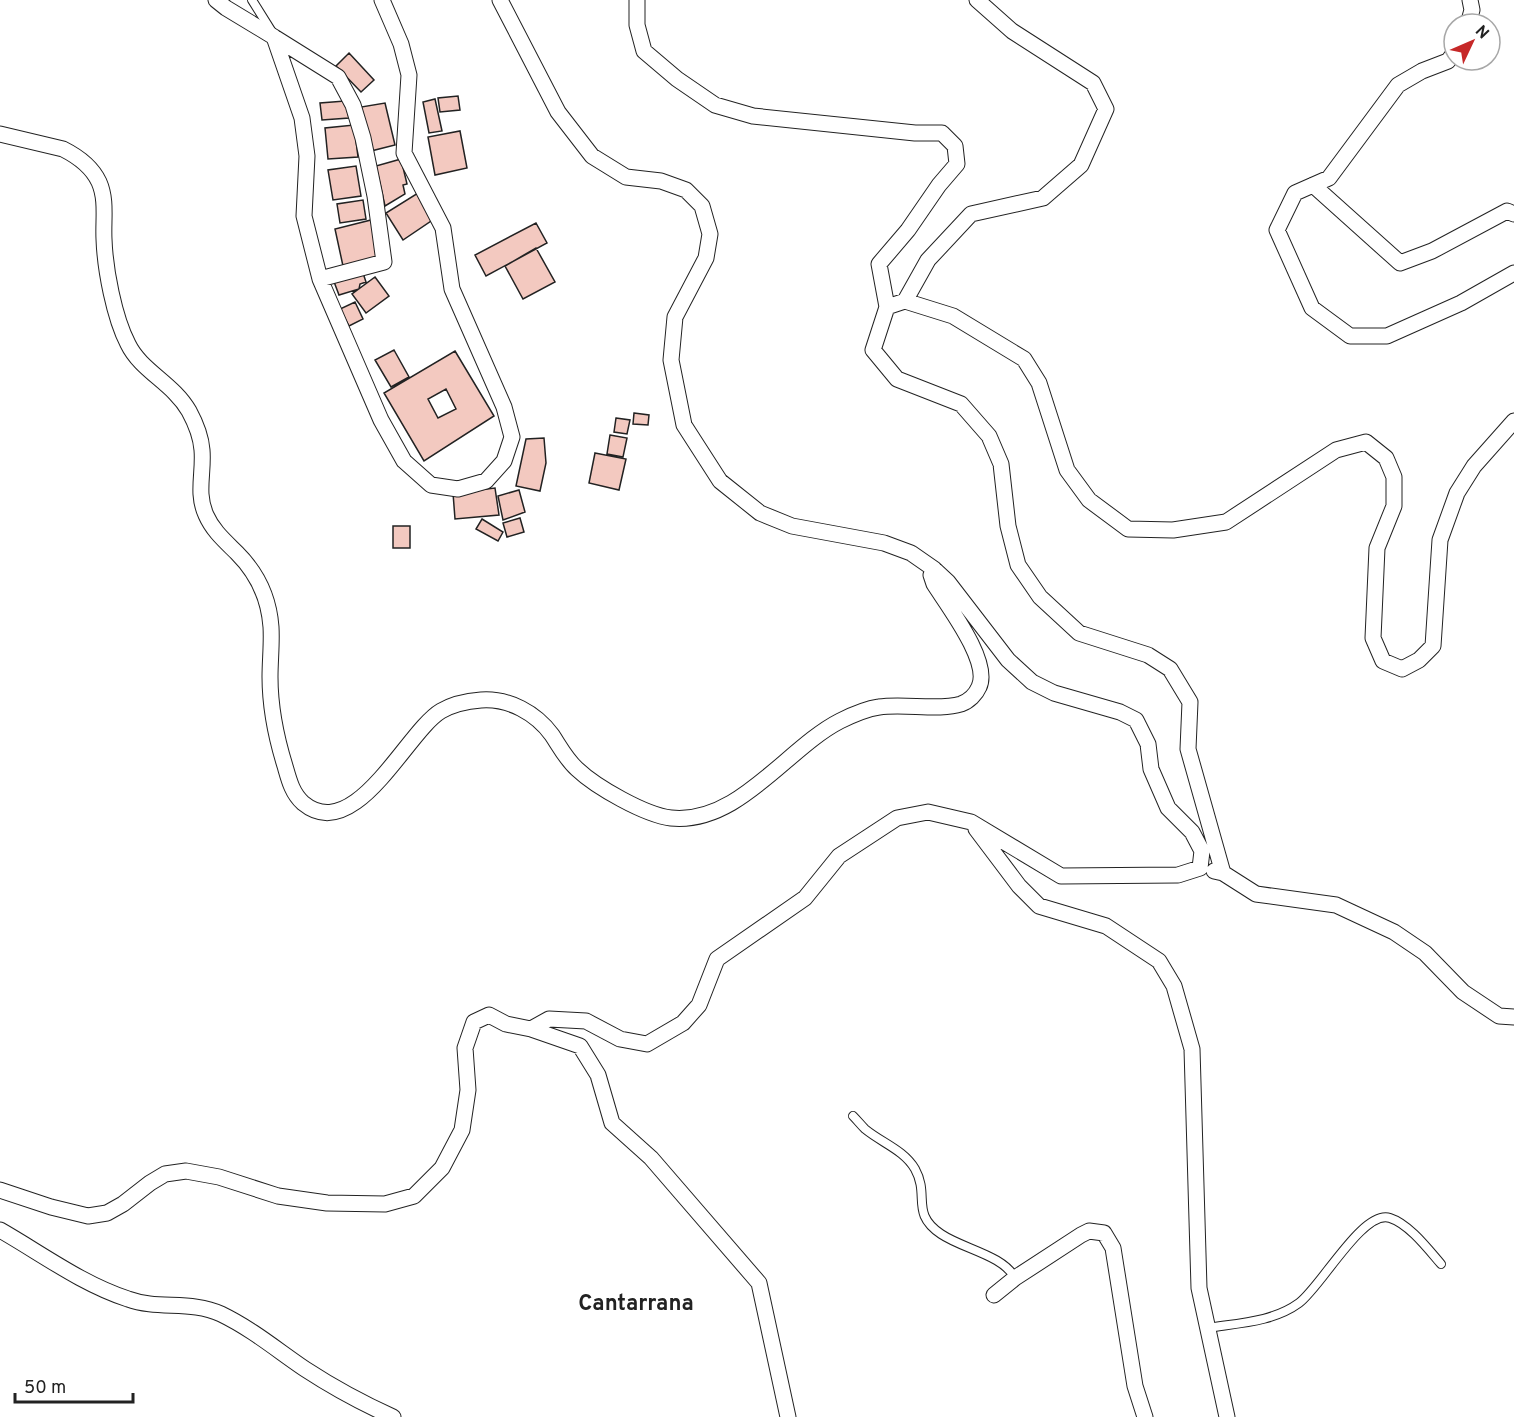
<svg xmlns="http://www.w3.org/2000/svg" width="1514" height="1417" font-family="Overpass,sans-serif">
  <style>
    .building { fill: #f3c9c0; stroke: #222; stroke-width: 1.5; fill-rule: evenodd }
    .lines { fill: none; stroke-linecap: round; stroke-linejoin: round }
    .lane-casing { stroke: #222; stroke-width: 10 }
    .street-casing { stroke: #222; stroke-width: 17 }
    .lane { stroke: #fff; stroke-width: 8 }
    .street { stroke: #fff; stroke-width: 15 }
    .labels { text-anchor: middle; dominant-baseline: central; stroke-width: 4.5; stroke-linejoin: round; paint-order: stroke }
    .district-label { font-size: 22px; font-weight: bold; fill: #222; stroke: #fff }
  </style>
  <rect width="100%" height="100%" fill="#fff"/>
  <path class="building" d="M349,53L374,80L361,92L336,66Z
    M458,96L460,110L440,112L438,98Z
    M435,99L442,131L429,133L423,102Z
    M345,101L349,118L322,120L320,103Z
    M385,103L395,145L371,151L361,107Z
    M354,125L358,157L328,159L325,128Z
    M460,131L467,168L435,175L428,137Z
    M401,159L407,184L403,185L405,194L385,206L376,166Z
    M356,166L361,196L333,200L328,170Z
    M418,193L434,219L403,240L386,213Z
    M363,200L366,219L340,223L337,204Z
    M371,220L379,257L343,266L335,229Z
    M536,223L547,243L486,276L475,255Z
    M536,248L555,282L523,299L505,266Z
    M362,270L366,282L360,284L359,289L339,295L333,279Z
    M375,277L389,296L366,313L352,294Z
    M355,302L363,319L349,326L340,309Z
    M394,350L409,377L391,387L375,360Z
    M455,351L494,416L424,461L384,393ZM446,389L456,409L438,418L428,399Z
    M634,413L649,415L648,425L633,424Z
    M616,418L630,420L627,434L614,432Z
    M610,435L627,438L623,457L607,454Z
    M544,438L546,463L540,491L516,486L526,439Z
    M595,453L626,459L619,490L589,483Z
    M495,488L499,515L455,519L453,493Z
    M519,490L525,512L503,520L498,496Z
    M520,518L524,532L507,537L503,523Z
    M482,519L503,532L498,541L476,529Z
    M393,526H410V548H393Z"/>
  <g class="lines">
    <g class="lane-casing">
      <path id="lane" d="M252,0L272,32
        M853,1116C857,1120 861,1125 865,1129C882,1143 904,1150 915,1169C930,1196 910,1213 941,1234C963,1249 1003,1255 1015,1278
        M1207,1328C1239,1323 1273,1322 1299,1303C1321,1287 1363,1209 1390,1218C1409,1224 1428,1249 1441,1264"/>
    </g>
    <g class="street-casing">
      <path id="street" d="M216,0L226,8L274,37L302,118L307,156L304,216L320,279L381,420L404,461L431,485L458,489L486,481L504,461L512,437L504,407L452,289L443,228L404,153L409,75L401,44L382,0
        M637,0V25L644,51L677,79L715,105L753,116L915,133H942L955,146L957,164L939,185L908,230L879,264L887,307
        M1468,24L1472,10L1470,0
        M274,37L338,77L353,105L363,138L375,196L384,262L320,279
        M1454,53L1448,61L1422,71L1398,85L1329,178L1295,193L1277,230L1312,308L1350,336H1387L1461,303L1514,273
        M0,134L63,149C77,156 92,167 99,182C107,200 103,220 104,239C105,269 114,317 128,344C141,371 173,383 189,411C195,422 201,437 202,450C204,473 196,493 206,515C213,531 225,541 237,553C257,573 269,599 271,627C272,644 270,660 270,677C270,707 276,737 285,766C289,780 292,793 303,803C355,846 407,731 441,711C453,704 468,701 481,700C509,698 536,713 552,735C560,747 566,759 577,769C596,787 645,815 671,818C738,825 787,748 840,721C852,715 865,709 879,707C903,703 940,711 961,704C969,701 976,694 979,687C991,662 948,606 934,584L931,575L934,569
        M1313,185L1400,263L1432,251L1507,211L1514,214
        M905,301L928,260L971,214L1043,198L1081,165L1106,109L1093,83L1012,31L977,0
        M976,829L1019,886L1039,906L1106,926L1159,961L1174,986L1192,1049L1199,1288L1227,1417
        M1214,871L1223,873L1256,894L1336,905L1394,932L1425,953L1463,992L1499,1016L1514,1017
        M1223,873L1188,749L1190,702L1170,669L1148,655L1079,633L1040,597L1018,565L1008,526L1001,464L989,436L961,404L897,379L873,350L887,307L905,301L953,316L1024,359L1039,383L1067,470L1089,500L1128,529L1173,530L1226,522L1336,450L1366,442L1386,458L1394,477V506L1377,548L1373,638L1383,661L1402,669L1419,660L1433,646L1440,540L1457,493L1474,466L1514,421
        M531,1029L580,1046L598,1075L612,1123L651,1158L759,1283L788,1417
        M0,1190L51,1207L88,1216L107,1213L123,1204L150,1183L165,1174L186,1171L219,1177L278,1196L327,1203L385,1204L414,1196L442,1168L462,1130L468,1090L465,1048L474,1022L489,1015L506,1024L531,1029L549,1019L586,1021L620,1039L647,1044L683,1023L699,1005L717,959L805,898L839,856L897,818L928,812L971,822L1061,876L1178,875L1200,868L1202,851L1192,832L1168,808L1151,769L1148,744L1136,720L1120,712L1054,693L1032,682L1008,660L948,582L934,569L911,553L884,543L792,526L760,513L720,481L684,425L671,360L675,317L706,258L710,234L702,206L686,190L661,181L626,177L592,156L558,112L500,0
        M0,1230C42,1254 82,1284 128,1299C158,1310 191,1300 221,1314C252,1329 277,1350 305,1369C331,1386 364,1404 393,1417
        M994,1295L1015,1278L1081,1235L1089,1231L1104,1233L1113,1248L1135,1386L1145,1417"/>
    </g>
    <use href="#lane" class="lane"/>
    <use href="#street" class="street"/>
  </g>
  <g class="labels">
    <g class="district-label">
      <text x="636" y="1304">Cantarrana</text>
    </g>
  </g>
  <g transform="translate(1472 42) rotate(46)"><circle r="28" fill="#ffffff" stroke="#a7a7a7" stroke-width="1.5"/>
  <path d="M0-4.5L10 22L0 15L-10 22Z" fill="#c62828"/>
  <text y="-9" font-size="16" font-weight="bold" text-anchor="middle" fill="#222222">N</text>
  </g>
  <path d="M15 1393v9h118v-9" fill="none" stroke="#222222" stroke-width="3"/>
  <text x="24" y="1393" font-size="18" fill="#222222" stroke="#ffffff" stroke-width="4.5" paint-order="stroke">50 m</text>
</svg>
